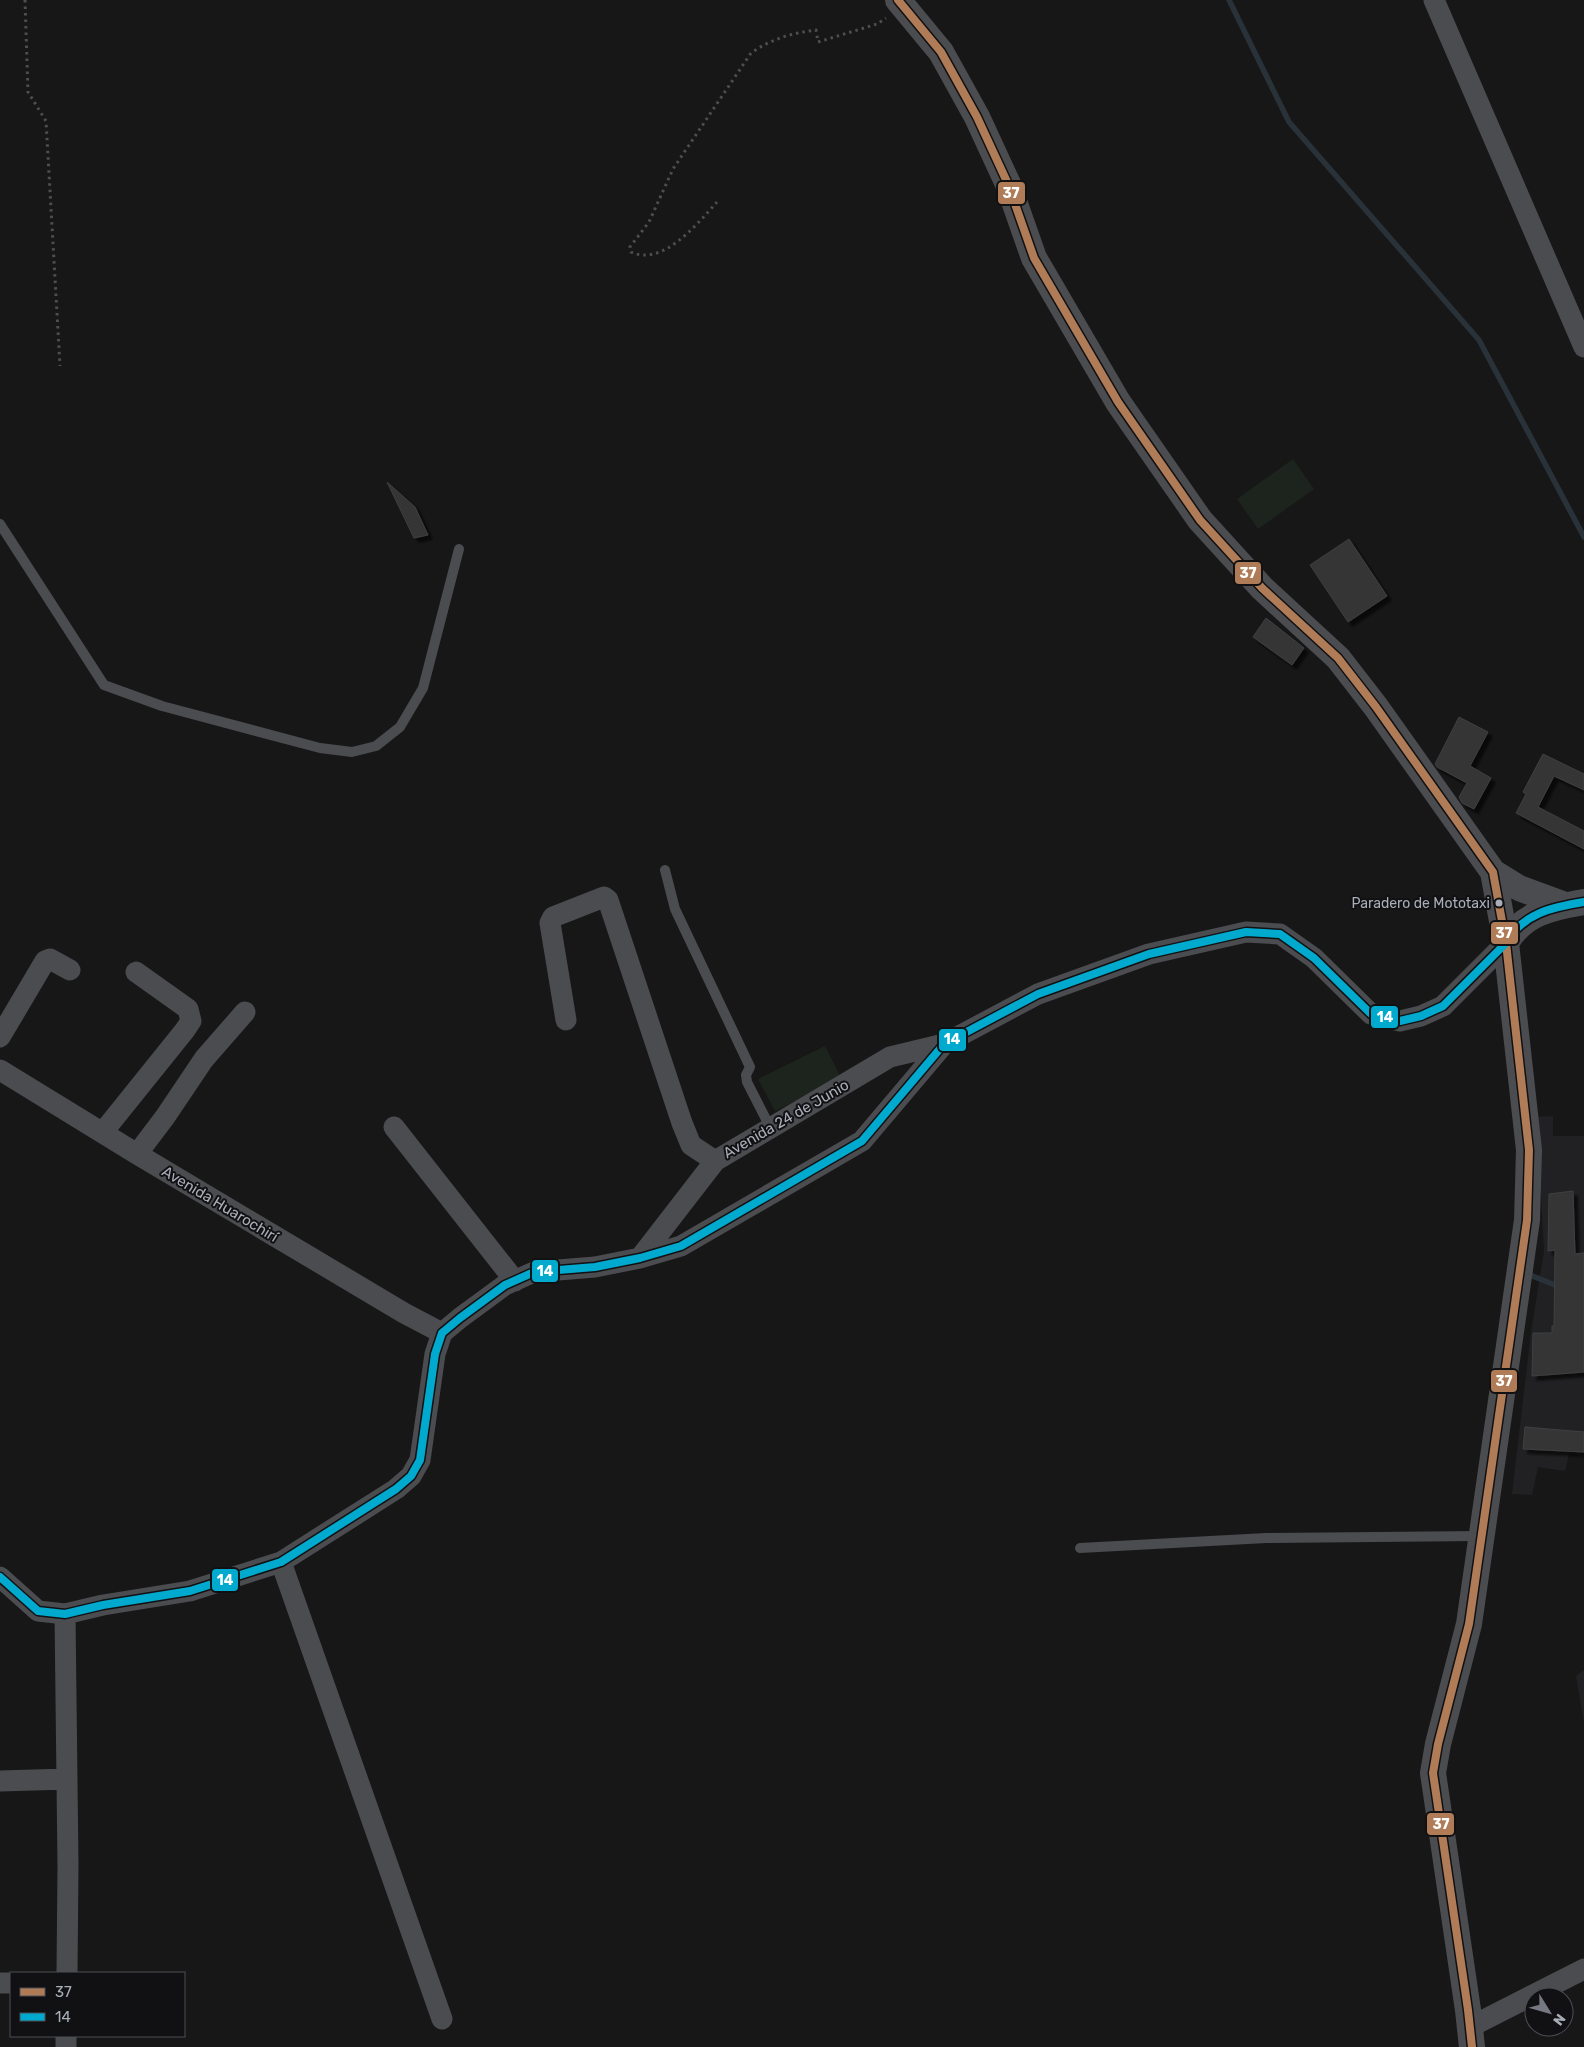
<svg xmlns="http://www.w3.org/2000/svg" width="1584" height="2047" font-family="Rubik,sans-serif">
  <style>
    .built { fill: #212123 }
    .green { fill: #1d241e }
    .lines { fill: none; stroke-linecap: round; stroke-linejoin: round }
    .stream { stroke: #2a3239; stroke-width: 5.5 }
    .building { fill: #353536; stroke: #3f4043; filter: url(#shadow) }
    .path { stroke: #4d4e52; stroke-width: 3; stroke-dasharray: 2.5 4; stroke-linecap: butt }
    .service { stroke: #4b4c50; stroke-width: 10 }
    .minor { stroke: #4b4c50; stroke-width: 21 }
    .tertiary { stroke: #4b4c50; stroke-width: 26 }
    .bus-1-casing { stroke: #111113; stroke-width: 11 }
    .bus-2-casing { stroke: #111113; stroke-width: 11 }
    .bus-1 { stroke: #b07c57; stroke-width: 8 }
    .bus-2 { stroke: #00a9ce; stroke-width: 8 }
    .bus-dot { fill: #a8adb8; stroke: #111113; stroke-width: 2 }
    .labels { text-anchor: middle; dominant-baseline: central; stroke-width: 4; stroke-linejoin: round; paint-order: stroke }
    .bus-label { font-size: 14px; fill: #a8adb8; stroke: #111113; text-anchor: end }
    .street-label { font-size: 15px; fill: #a8adb8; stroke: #111113 }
    .line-badge { stroke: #111113; stroke-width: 2 }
    .badge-label { font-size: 14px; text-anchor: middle; font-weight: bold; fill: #fff }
  </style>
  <defs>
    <filter id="shadow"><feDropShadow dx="4.5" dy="4.5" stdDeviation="1" flood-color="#0009"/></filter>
  </defs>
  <rect width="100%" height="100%" fill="#171717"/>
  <path class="built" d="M1553,1116V1136H1584V1456L1569,1454L1565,1471L1538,1467L1532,1495L1512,1494L1531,1332L1544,1251L1537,1117Z
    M1584,1670V1723L1576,1676Z"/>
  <path class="green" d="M1293,459L1314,489L1258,529L1237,499Z
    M825,1046L841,1078L775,1111L758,1079Z"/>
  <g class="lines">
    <path class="stream" d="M1229,0L1289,122L1479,340L1584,537
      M1530,1272V1275L1560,1287"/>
  </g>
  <path class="building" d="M387,482L415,507L428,535L414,538Z
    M1349,539L1387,596L1348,622L1310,565Z
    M1266,618L1304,648L1292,665L1253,637Z
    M1459,717L1488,732L1470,766L1491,778L1474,809L1462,803L1459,797L1467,783L1437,767L1435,764Z
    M1543,754L1584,774V790L1554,776L1538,807L1584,831V849L1516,813L1526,794L1523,792Z
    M1573,1191L1575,1254L1584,1253V1372L1532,1376L1533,1333H1552V1326H1554L1555,1250L1548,1251L1549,1194Z
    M1525,1427L1584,1432V1452L1523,1449Z"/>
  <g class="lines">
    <path class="path" d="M25,0L28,92L46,121L60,366
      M717,202C698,223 663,267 631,252L630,247L649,222L673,169L751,53C771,39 792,33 816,30L818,42L877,24L886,18"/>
    <path class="service" d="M0,524L104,685L162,706L320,748L352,752L376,746L400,727L423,688L459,549
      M665,870L675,909L750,1067L746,1075L747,1082L771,1129
      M1080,1548L1266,1538L1481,1536"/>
    <path class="minor" d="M1434,0L1584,347
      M566,1020L550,923L553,917L604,897L608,900L682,1123L691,1145L715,1161
      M0,1037L45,961L50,959L70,970
      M0,1070L137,1154L404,1313L442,1333
      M394,1127L515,1281
      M103,1132L185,1030L191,1021L188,1009L136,972
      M137,1154L165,1117L204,1059L245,1012
      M640,1258L715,1161L890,1057L944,1044
      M281,1562L442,2019
      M0,1577L38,1611L65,1614L103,1605L190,1591L281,1562L396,1489L411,1476L420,1460L435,1354L442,1333L460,1318L505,1285L534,1272L595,1267L640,1258L681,1246L862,1141L944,1044L1038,994L1149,954L1246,932L1280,934L1314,958L1371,1014L1400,1021L1421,1016L1443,1006L1506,943
      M65,1614L68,1865L67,1973
      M0,1781L67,1779
      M0,1983H11
      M1470,2027L1584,1969
      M66,2047V2036"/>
    <path class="tertiary" d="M898,0L941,52L977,117L1008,184L1034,258L1118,402L1200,520L1262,588L1338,658L1376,707L1493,872L1506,943L1529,1150L1527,1220L1469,1624L1438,1744L1433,1773L1468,2010L1472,2047
      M1493,872L1519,888L1565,905
      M1506,943C1523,913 1553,907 1584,902"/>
    <g class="bus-1-casing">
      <path id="bus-1" d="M898,0L941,52L977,117L1008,184L1034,258L1118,402L1200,520L1262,588L1338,658L1376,707L1493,872L1506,943L1529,1150L1527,1220L1469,1624L1438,1744L1433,1773L1468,2010L1472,2047"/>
    </g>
    <g class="bus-2-casing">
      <path id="bus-2" d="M0,1577L38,1611L65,1614L103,1605L190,1591L281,1562L396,1489L411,1476L420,1460L435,1354L442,1333L460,1318L505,1285L534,1272L595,1267L640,1258L681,1246L862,1141L944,1044L1038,994L1149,954L1246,932L1280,934L1314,958L1371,1014L1400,1021L1421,1016L1443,1006L1506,943C1523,913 1553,907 1584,902"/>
    </g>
    <use href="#bus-1" class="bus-1"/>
    <use href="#bus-2" class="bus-2"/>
  </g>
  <circle class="bus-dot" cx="1499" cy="903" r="4.5"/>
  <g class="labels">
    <g class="bus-label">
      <text x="1490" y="903">Paradero de Mototaxi</text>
    </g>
    <g class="street-label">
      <text transform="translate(786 1119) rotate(-30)">Avenida 24 de Junio</text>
      <text transform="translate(220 1204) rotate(31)">Avenida Huarochirí</text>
    </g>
  </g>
  <g class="line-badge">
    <rect x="997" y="181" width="29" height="24" rx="5" fill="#b07c57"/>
    <rect x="1234" y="561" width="28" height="24" rx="5" fill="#b07c57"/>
    <rect x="1490" y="921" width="29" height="24" rx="5" fill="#b07c57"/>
    <rect x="1370" y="1005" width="29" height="24" rx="5" fill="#00a9ce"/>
    <rect x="938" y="1028" width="29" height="24" rx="5" fill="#00a9ce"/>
    <rect x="531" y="1259" width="28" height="24" rx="5" fill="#00a9ce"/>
    <rect x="1490" y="1369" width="28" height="24" rx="5" fill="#b07c57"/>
    <rect x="211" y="1568" width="28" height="24" rx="5" fill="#00a9ce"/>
    <rect x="1426" y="1812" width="29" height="24" rx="5" fill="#b07c57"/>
  </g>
  <g class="badge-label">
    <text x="1011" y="198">37</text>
    <text x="1248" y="578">37</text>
    <text x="1504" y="938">37</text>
    <text x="1385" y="1022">14</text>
    <text x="952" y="1044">14</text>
    <text x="545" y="1276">14</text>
    <text x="1504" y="1386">37</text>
    <text x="225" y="1585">14</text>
    <text x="1441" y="1829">37</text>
  </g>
  <rect x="10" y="1972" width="175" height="65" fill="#111113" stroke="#4d4f55"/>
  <rect x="20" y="1988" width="25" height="8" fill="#b07c57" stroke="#4d4f55"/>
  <text x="55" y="1997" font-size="15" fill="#a8adb8">37</text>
  <rect x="20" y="2013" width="25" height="8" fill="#00a9ce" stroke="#4d4f55"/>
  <text x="55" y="2022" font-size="15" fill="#a8adb8">14</text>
  <g transform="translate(1549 2012) rotate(127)"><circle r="24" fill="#111113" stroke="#4d4f55"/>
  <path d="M0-4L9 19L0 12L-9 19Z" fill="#757880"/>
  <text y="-8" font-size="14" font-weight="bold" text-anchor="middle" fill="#a8adb8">N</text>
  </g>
</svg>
